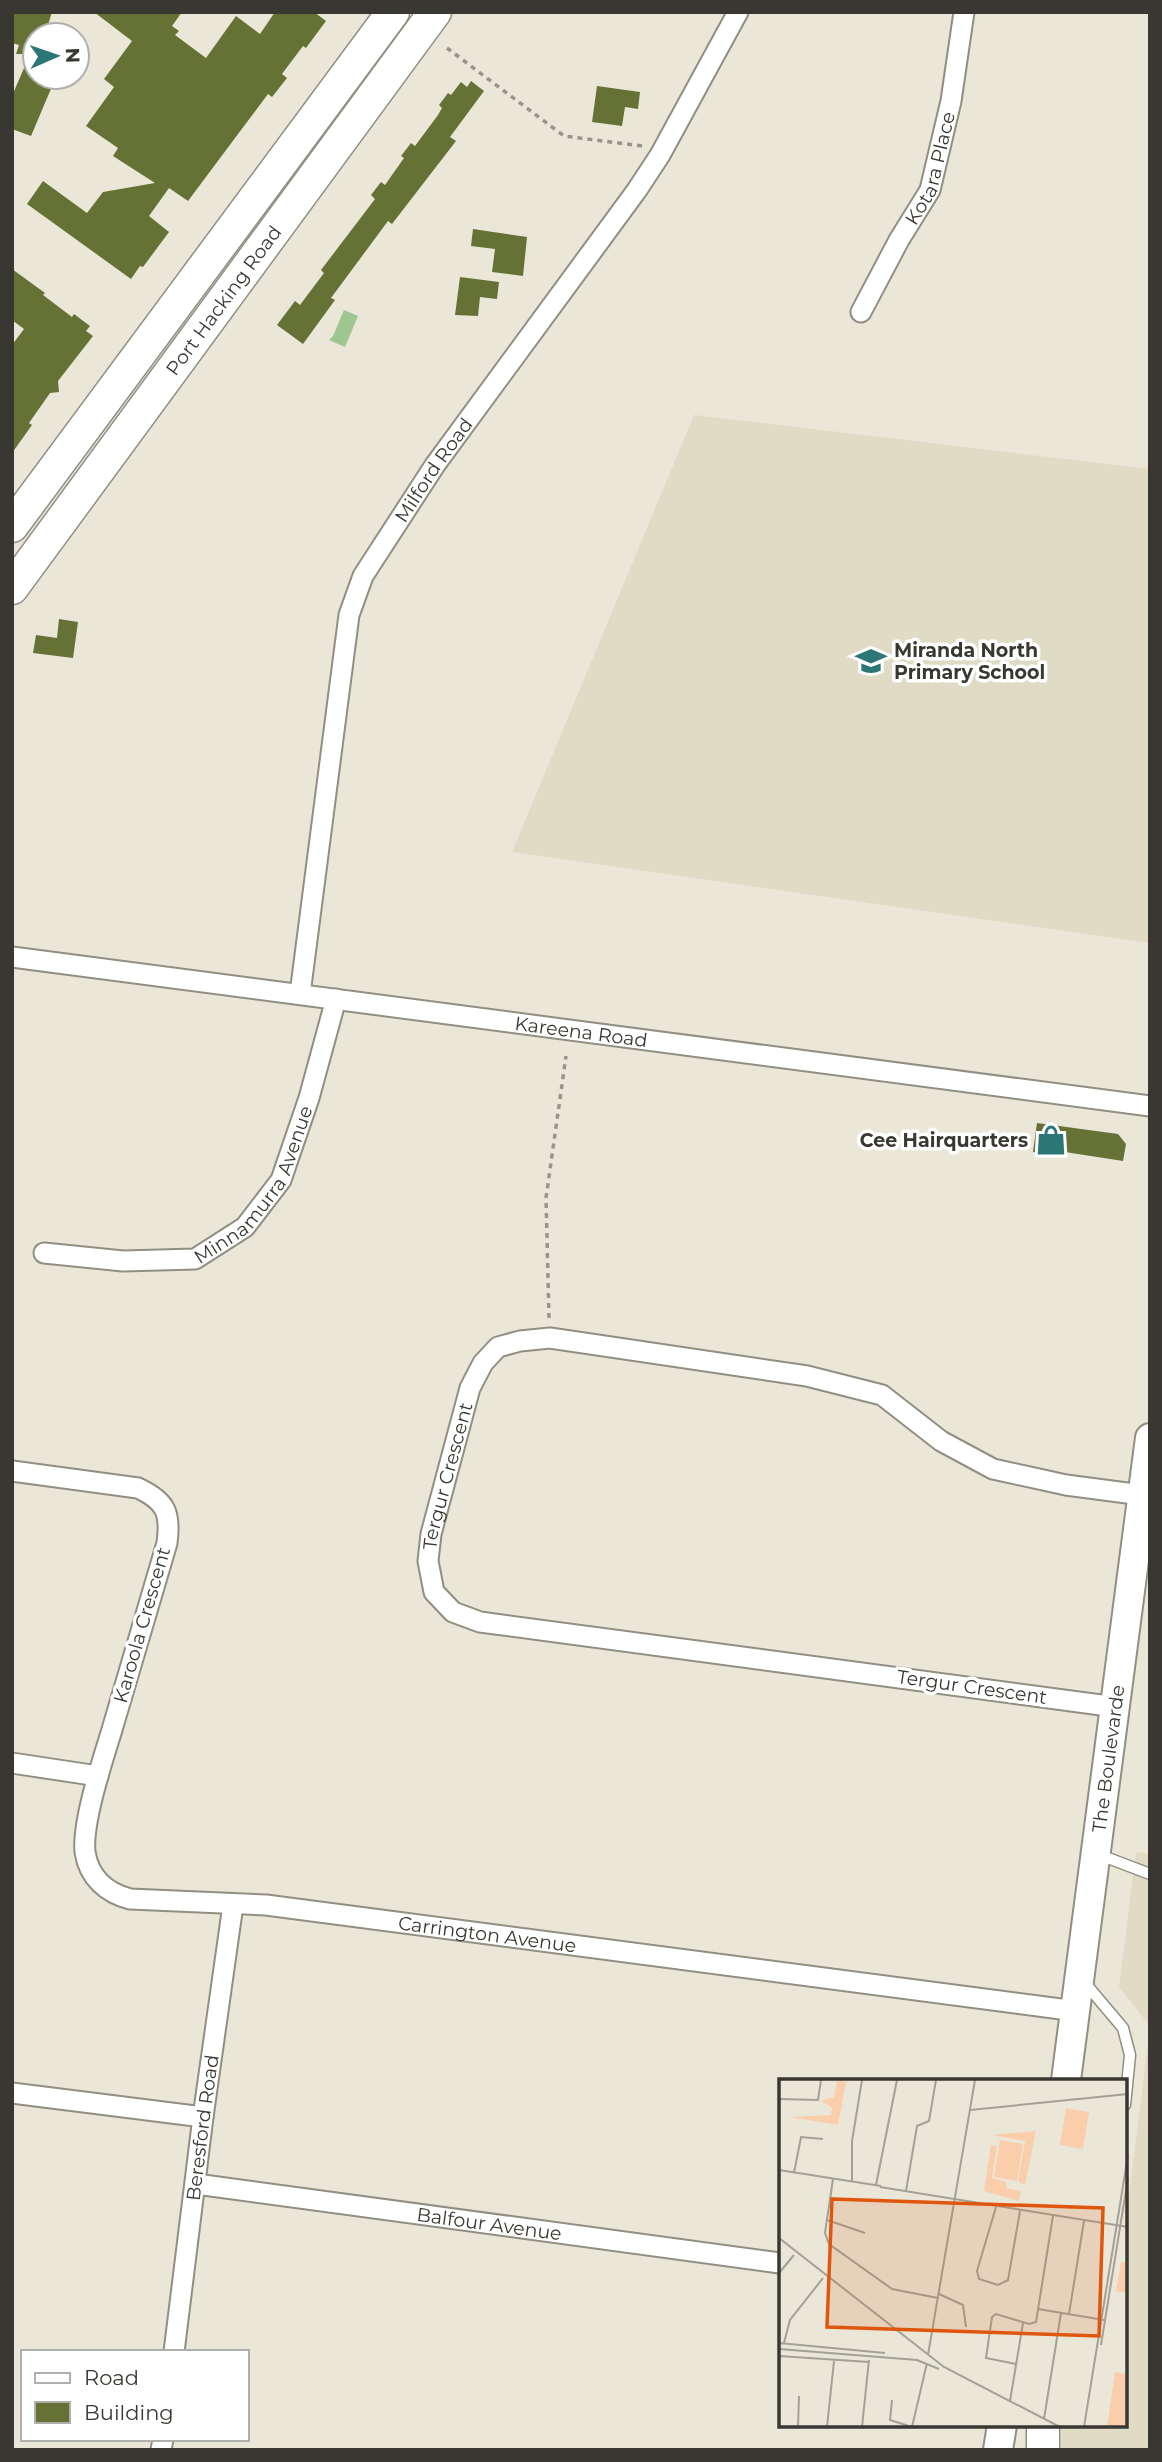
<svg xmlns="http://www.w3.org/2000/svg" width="1162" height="2462" font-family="Montserrat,sans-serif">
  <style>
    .built { fill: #dfdbc5 }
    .water { fill: #9fc690 }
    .building { fill: #667135 }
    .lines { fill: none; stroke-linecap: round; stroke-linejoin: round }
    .lane-casing { stroke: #918e82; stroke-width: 13 }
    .street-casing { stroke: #918e82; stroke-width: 23 }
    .secondary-casing { stroke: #918e82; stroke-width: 32 }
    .primary-casing { stroke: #918e82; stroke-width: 35 }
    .path { stroke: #97958a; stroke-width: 3.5; stroke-dasharray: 5 5; stroke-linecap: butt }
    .lane { stroke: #fff; stroke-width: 10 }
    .street { stroke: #fff; stroke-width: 19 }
    .secondary { stroke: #fff; stroke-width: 28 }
    .primary { stroke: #fff; stroke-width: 32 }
    .labels { text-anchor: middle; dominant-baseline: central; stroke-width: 7; stroke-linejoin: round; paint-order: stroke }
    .street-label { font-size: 19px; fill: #383731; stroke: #fff }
    .poi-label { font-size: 19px; font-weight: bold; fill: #383731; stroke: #fff; text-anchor: start }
    .inset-road { fill: none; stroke: #a3a196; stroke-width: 2 }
    .view { fill: #df570e; fill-opacity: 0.15; stroke: #df570e; stroke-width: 3.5 }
    .inset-edge { fill: none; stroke: #383731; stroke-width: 3.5 }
  </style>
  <rect width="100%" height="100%" fill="#eae7d9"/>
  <path class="built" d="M694,415L1150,469L1149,943L512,852Z
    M1136,1852L1150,1854V2026L1119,1987Z
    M1150,2029V2450H1061L1062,2425H1125V2225Z"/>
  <path class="water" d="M344,310L358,316L345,347L329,340L333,336Z"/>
  <path class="building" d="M12,12H52L45,35H35V77H56L31,136L12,129V96L30,54H16L19,45L12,43Z
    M94,12H182L172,26L179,31L175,35L206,58L236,16L260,34L275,12H314L326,21L306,48L303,46L282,74L287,78L272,97L268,94L188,201L169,188L149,216L169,232L143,267L140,266L131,279L27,204L43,181L87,213L103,192L155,183L113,156L118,148L86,126L114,87L104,79L132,41Z
    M471,81L484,91L450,137L456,141L392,224L388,221L331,298L335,300L303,344L277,325L295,301L300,305L324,273L321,270L375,199L371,195L381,182L385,185L404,158L401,156L411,143L415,146L438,115L442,108L439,105L448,93L451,95L461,82L467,87Z
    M597,86L640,92L638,109L625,107L622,126L592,122Z
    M473,229L527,237L523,276L492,272L495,249L471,246Z
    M12,269L45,293L43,295L72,317L74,314L90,326L86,331L93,336L58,381L59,392L50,393L29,423L32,425L12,453V345L24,329L12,320Z
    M460,277L499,282L497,299L480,297L478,316L455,315Z
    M59,619L78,622L73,658L33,653L36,635L57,638Z
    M1037,1123L1118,1134L1126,1144L1123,1161L1065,1152L1064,1157L1033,1152Z"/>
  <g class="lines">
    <g class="lane-casing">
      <path id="lane" d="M1100,1855L1150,1874
        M1085,1983L1123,2028L1130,2055L1125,2105"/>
    </g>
    <g class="street-casing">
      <g id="street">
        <path id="s1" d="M861,312L899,240L930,190L951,101L964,12"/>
        <path id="s2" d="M12,957L1150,1106"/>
        <path id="s3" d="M300,994L349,615L363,576L435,465L637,190L660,155L738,12"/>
        <path id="s4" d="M44,1253L123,1261L195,1259L245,1227L281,1180L309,1098L336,999"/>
        <path id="s5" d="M12,1471L138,1488C166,1501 171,1513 167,1543C148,1607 129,1670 111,1733C102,1762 82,1823 85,1852C89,1878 107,1893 130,1899L266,1905L1076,2011"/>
        <path id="s6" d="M1116,1707L480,1622L453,1612L434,1592L428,1561L431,1534L470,1388L483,1363L498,1347L520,1341L550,1338L807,1376L882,1395L941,1441L993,1469L1066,1485L1142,1495"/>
        <path d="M12,1763L98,1776"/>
        <path d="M12,2093L203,2117"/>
        <path id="s7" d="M196,2184L780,2263"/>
        <path id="s8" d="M174,2352L203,2117L233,1905"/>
        <path d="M161,2450L163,2439"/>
      </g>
    </g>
    <g class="secondary-casing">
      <g id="secondary">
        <path id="s9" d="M1066,2080L1150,1438"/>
        <path d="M998,2450L1002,2425"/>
      </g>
    </g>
    <g class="primary-casing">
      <g id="primary">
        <path d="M12,526L393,12"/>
        <path id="s10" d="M12,588L435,12"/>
        <path d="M1043,2425V2450"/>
      </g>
    </g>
    <path class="path" d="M447,48L564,136L642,146
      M549,1318L546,1198L566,1056"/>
    <use href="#lane" class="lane"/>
    <use href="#street" class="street"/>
    <use href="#secondary" class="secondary"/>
    <use href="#primary" class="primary"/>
  </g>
  <defs>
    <g id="school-bare" transform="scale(2.415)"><path d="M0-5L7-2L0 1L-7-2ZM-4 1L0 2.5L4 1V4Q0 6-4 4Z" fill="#2c7676" stroke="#fff" stroke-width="2.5" paint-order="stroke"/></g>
    <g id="shop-bare" transform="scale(2.415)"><path d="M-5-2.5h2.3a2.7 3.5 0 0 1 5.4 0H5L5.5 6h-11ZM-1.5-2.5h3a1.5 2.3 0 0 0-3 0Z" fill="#2c7676" stroke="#fff" stroke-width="2.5" paint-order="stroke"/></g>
  </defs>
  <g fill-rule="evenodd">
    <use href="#school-bare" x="871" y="661"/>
    <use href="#shop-bare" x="1051" y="1140"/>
  </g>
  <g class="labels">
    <g class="street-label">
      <text stroke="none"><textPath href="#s1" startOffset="161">Kotara Place</textPath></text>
      <text stroke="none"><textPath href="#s10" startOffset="357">Port Hacking Road</textPath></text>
      <text stroke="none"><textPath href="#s3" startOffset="551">Milford Road</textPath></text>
      <text stroke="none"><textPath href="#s2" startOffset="574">Kareena Road</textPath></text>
      <text stroke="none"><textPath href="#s4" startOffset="250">Minnamurra Avenue</textPath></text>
      <text stroke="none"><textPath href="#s6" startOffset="817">Tergur Crescent</textPath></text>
      <text transform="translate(142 1625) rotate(-74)">Karoola Crescent</text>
      <text transform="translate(972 1687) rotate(8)">Tergur Crescent</text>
      <text stroke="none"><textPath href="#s9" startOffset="324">The Boulevarde</textPath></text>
      <text stroke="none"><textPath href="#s5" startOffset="945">Carrington Avenue</textPath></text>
      <text stroke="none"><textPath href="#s8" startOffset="226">Beresford Road</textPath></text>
      <text stroke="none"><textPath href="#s7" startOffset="296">Balfour Avenue</textPath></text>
    </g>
    <g class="poi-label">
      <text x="894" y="650">Miranda North<tspan x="894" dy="22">Primary School</tspan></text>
      <text x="1028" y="1140" text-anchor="end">Cee Hairquarters</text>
    </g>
  </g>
  <g transform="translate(779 2079)">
    <rect width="348" height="348" fill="#eae7d9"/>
    <path d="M58,1L67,3L59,46L11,38L52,36L53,29L42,22L55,18ZM287,29L310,33L304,70L281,66ZM257,52L246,106L239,102L246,62L212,56ZM221,61L244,65L238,102L215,98ZM212,66L218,67L213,99L228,103L227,109L242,112L240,122L205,112ZM342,183L348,184V214L337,212ZM336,293L348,295V348H328Z" fill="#fbceab"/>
    <path class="inset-road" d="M0,20L39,21L42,1M191,31L349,15M0,91L102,107M15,94L22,58L44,60M54,100L46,154L50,165L113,210L159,219M73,103V62L83,1M97,106L118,1M101,108L349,148M127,112L138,47L150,42L157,1M217,128L198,192L200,200L219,206L229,201L241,132M48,141L86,154M0,159L165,288L281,348M0,194L15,176M160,215L184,226L187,248M259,230L325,241M290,235L305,142M0,264L106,274M5,264L11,241L44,199M322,266L349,99M0,270L138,281L160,290M149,276L196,1M0,277L90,283M237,285L207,279L213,238L217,235L250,245L257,243L274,137M113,321L111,341L133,348M231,322L244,244M265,340L282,234M19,348L20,317M48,348L55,282M83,348L90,281M133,348L148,284M305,348L349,76"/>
    <path class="view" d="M53,120L324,129L320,257L48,248Z"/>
    <rect width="348" height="348" class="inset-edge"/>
  </g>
  <rect width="1162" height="2462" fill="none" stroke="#383731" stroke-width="28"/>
  <rect x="21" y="2350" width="228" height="91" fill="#ffffff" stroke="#afafad" stroke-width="2"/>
  <rect x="35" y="2373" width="35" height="10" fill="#ffffff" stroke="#afafad" stroke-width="2"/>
  <text x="84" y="2385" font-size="21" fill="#383731">Road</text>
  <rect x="35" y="2402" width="35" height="21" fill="#667135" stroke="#afafad" stroke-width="2"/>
  <text x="84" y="2420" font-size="21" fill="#383731">Building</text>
  <g transform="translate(56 56) rotate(88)"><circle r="33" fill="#ffffff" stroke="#afafad" stroke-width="2"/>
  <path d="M0-5L12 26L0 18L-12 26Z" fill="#2c7676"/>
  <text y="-10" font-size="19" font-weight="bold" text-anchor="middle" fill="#383731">N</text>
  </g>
</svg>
